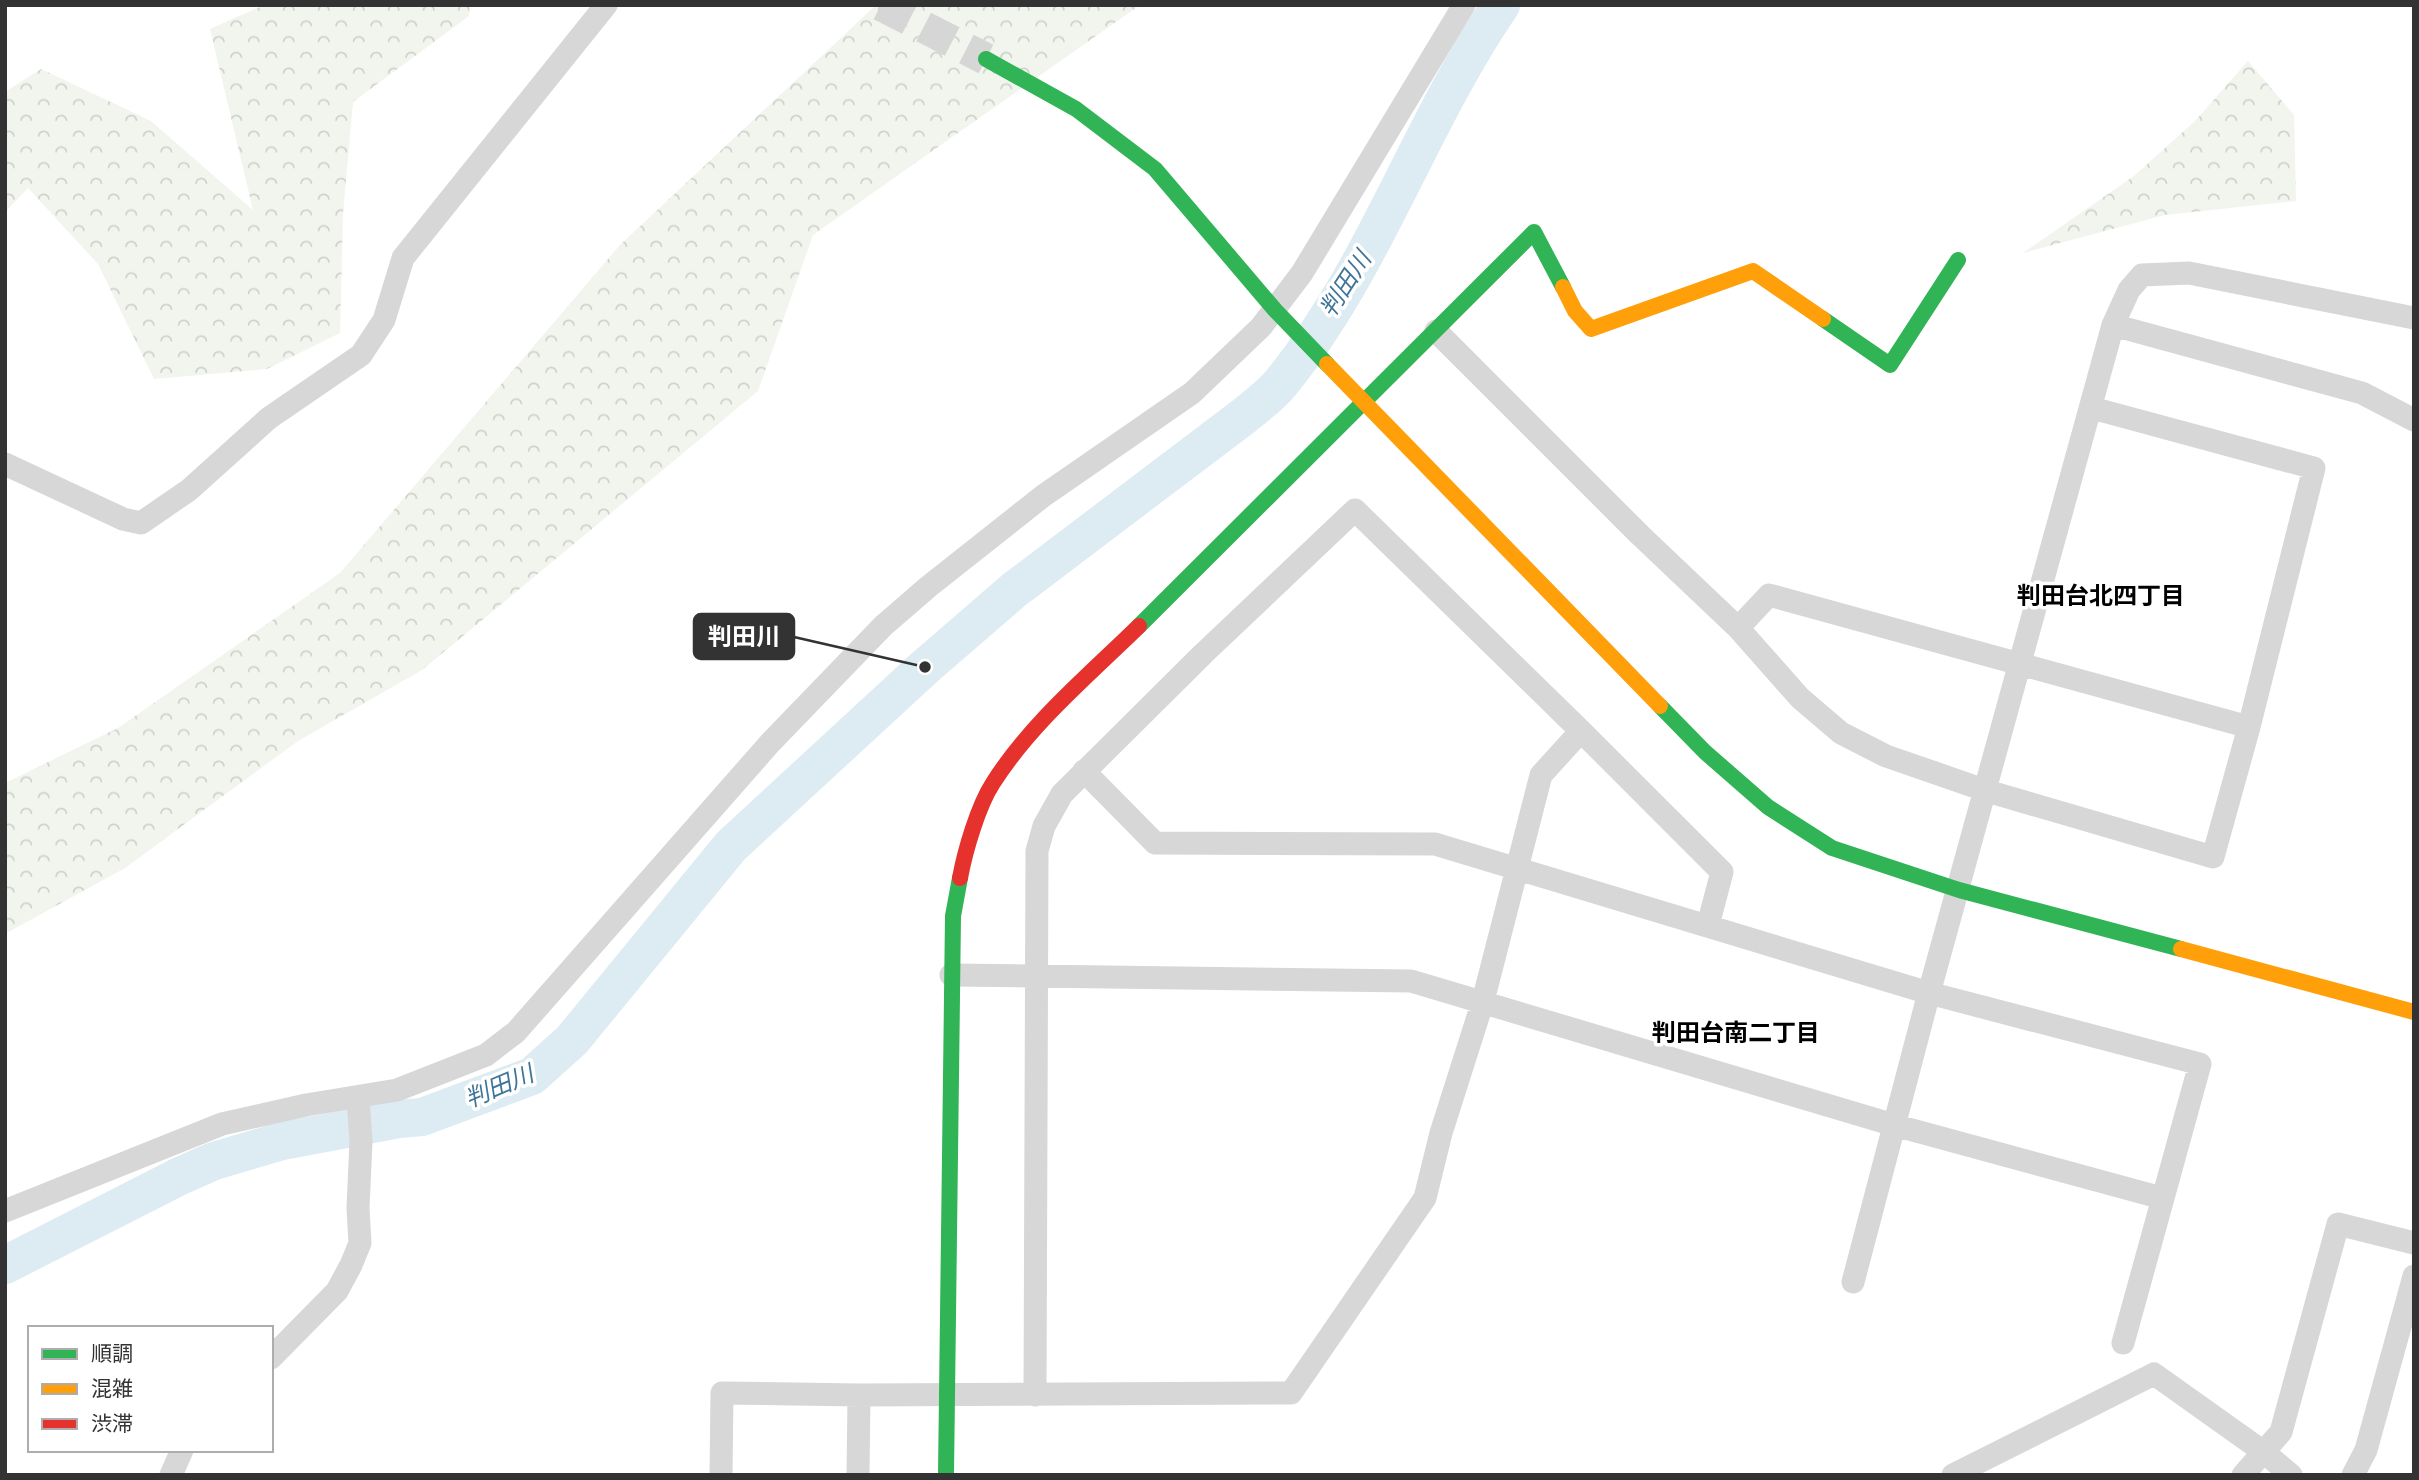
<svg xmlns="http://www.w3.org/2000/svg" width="2419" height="1480" font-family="Cabin,'Noto Sans JP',sans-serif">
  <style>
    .forest { fill: url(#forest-crowns) }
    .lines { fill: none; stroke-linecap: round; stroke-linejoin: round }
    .river { stroke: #ddebf3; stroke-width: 38 }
    .secondary-tunnel { stroke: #d6d6d6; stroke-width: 32; stroke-dasharray: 32 16; stroke-linecap: butt }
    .street { stroke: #d7d7d7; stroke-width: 23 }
    .fast { stroke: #30b455; stroke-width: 16 }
    .slow { stroke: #ff9f0a; stroke-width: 16 }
    .jam { stroke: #e5322d; stroke-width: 16 }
    .labels { text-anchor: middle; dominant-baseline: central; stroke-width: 7; stroke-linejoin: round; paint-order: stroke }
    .water-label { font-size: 24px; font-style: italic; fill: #3f7597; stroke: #fff }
    .neighbourhood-label { font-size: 24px; font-weight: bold; fill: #000; stroke: #fff }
    .leader { fill: none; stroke: #333; stroke-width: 2.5 }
    .callout-dot { fill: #333; stroke: #fff; stroke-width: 2.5 }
    .callout { fill: #333; stroke: #333; stroke-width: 2.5 }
    .callout-label { font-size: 24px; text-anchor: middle; font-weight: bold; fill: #fff }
  </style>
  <defs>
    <pattern id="forest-crowns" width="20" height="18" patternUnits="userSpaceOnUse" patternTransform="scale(1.75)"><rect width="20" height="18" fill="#f1f5ed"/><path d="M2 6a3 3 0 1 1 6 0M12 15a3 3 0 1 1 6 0" fill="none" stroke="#cfd2cc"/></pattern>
  </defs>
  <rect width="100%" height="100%" fill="#fff"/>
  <path class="forest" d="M264,5H470L469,16L353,102L343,214L340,333L267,369L154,379L98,264L28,188L5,212V92L41,69L151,121L253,210L210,29Z
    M876,5H1140L813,235L758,391L422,670L298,741L125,868L5,934V783L118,728L340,573L620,245Z
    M2248,61L2294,115L2296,201L2165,215L2023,253L2134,176L2195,121Z"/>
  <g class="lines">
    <path class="river" d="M5,1265L180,1176L214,1161L282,1141L399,1119L422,1117L532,1076L572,1040L731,846L925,667L1014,590L1244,416C1256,406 1270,396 1280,384C1374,270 1418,126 1501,5"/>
    <path class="secondary-tunnel" d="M881,5L986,59"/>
    <path class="street" d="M2113,325L2362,393L2414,420
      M1436,331L1640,535L1738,628L1800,698L1841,733L1886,756L1987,791L2213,857L2249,727L2314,468L2092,408
      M5,464L123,519L141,523L189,490L269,418L361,355L384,320L403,258L606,5
      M1738,628L1769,595L2249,727
      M1084,771L1155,843L1435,844L1929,993L2200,1064L2123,1343
      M951,975L1411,981L1894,1125L2162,1198
      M5,1211L222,1124L306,1105L397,1090L486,1055L516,1032L770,743L883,626L928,587L1043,496L1192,393L1261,327L1302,273L1464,5
      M1853,1282L1929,993L2113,325L2129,290L2142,275L2189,273L2414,318
      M271,1358L337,1291L351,1265L360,1243L358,1208L361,1141L358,1098
      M1035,1395L1037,851L1044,826L1062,794L1203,654L1355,510L1581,731L1722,872L1708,925
      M171,1475L182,1450
      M721,1475L722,1393L859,1395L1291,1393L1425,1198L1441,1133L1483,1001L1541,775L1581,731
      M858,1475L859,1395
      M1953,1475L2154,1374L2265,1453L2291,1475
      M2243,1475L2281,1432L2338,1224L2414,1243
      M2353,1475L2366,1450L2414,1276"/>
    <path class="fast" d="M986,59L1076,109L1155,169L1275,310L1327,364
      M1823,319L1890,365L1958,260
      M1139,626L1534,232L1563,287
      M1660,706L1705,752L1768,807L1832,848L1959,890L2181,949
      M946,1475L953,916L960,878"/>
    <path class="slow" d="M1563,287L1575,311L1591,329L1753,271L1823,319
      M1327,364L1660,706
      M2181,949L2414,1012"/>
    <path class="jam" d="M960,878C965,851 978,806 993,783C1031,723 1089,675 1139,626"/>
  </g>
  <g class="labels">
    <g class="water-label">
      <text transform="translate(1345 284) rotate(-57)">判田川</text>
      <text transform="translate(499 1086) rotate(-23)">判田川</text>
    </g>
    <g class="neighbourhood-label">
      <text x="2101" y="595">判田台北四丁目</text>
      <text x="1736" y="1032">判田台南二丁目</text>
    </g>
  </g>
  <path class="leader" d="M925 667L794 637"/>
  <circle class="callout-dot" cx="925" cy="667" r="7"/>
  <rect class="callout" x="694" y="614" width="100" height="45" rx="7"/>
  <g class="callout-label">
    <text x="744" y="645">判田川</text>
  </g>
  <rect width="2419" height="1480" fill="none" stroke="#333333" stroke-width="14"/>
  <rect x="28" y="1326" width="245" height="126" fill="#ffffff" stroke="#adadad" stroke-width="2"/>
  <rect x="42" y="1349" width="35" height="10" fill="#30b455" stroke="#adadad" stroke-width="2"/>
  <text x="91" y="1361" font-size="21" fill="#333333">順調</text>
  <rect x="42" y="1384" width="35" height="10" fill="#ff9f0a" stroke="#adadad" stroke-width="2"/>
  <text x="91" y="1396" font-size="21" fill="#333333">混雑</text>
  <rect x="42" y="1419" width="35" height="10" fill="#e5322d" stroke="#adadad" stroke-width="2"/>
  <text x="91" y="1431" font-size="21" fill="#333333">渋滞</text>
</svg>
